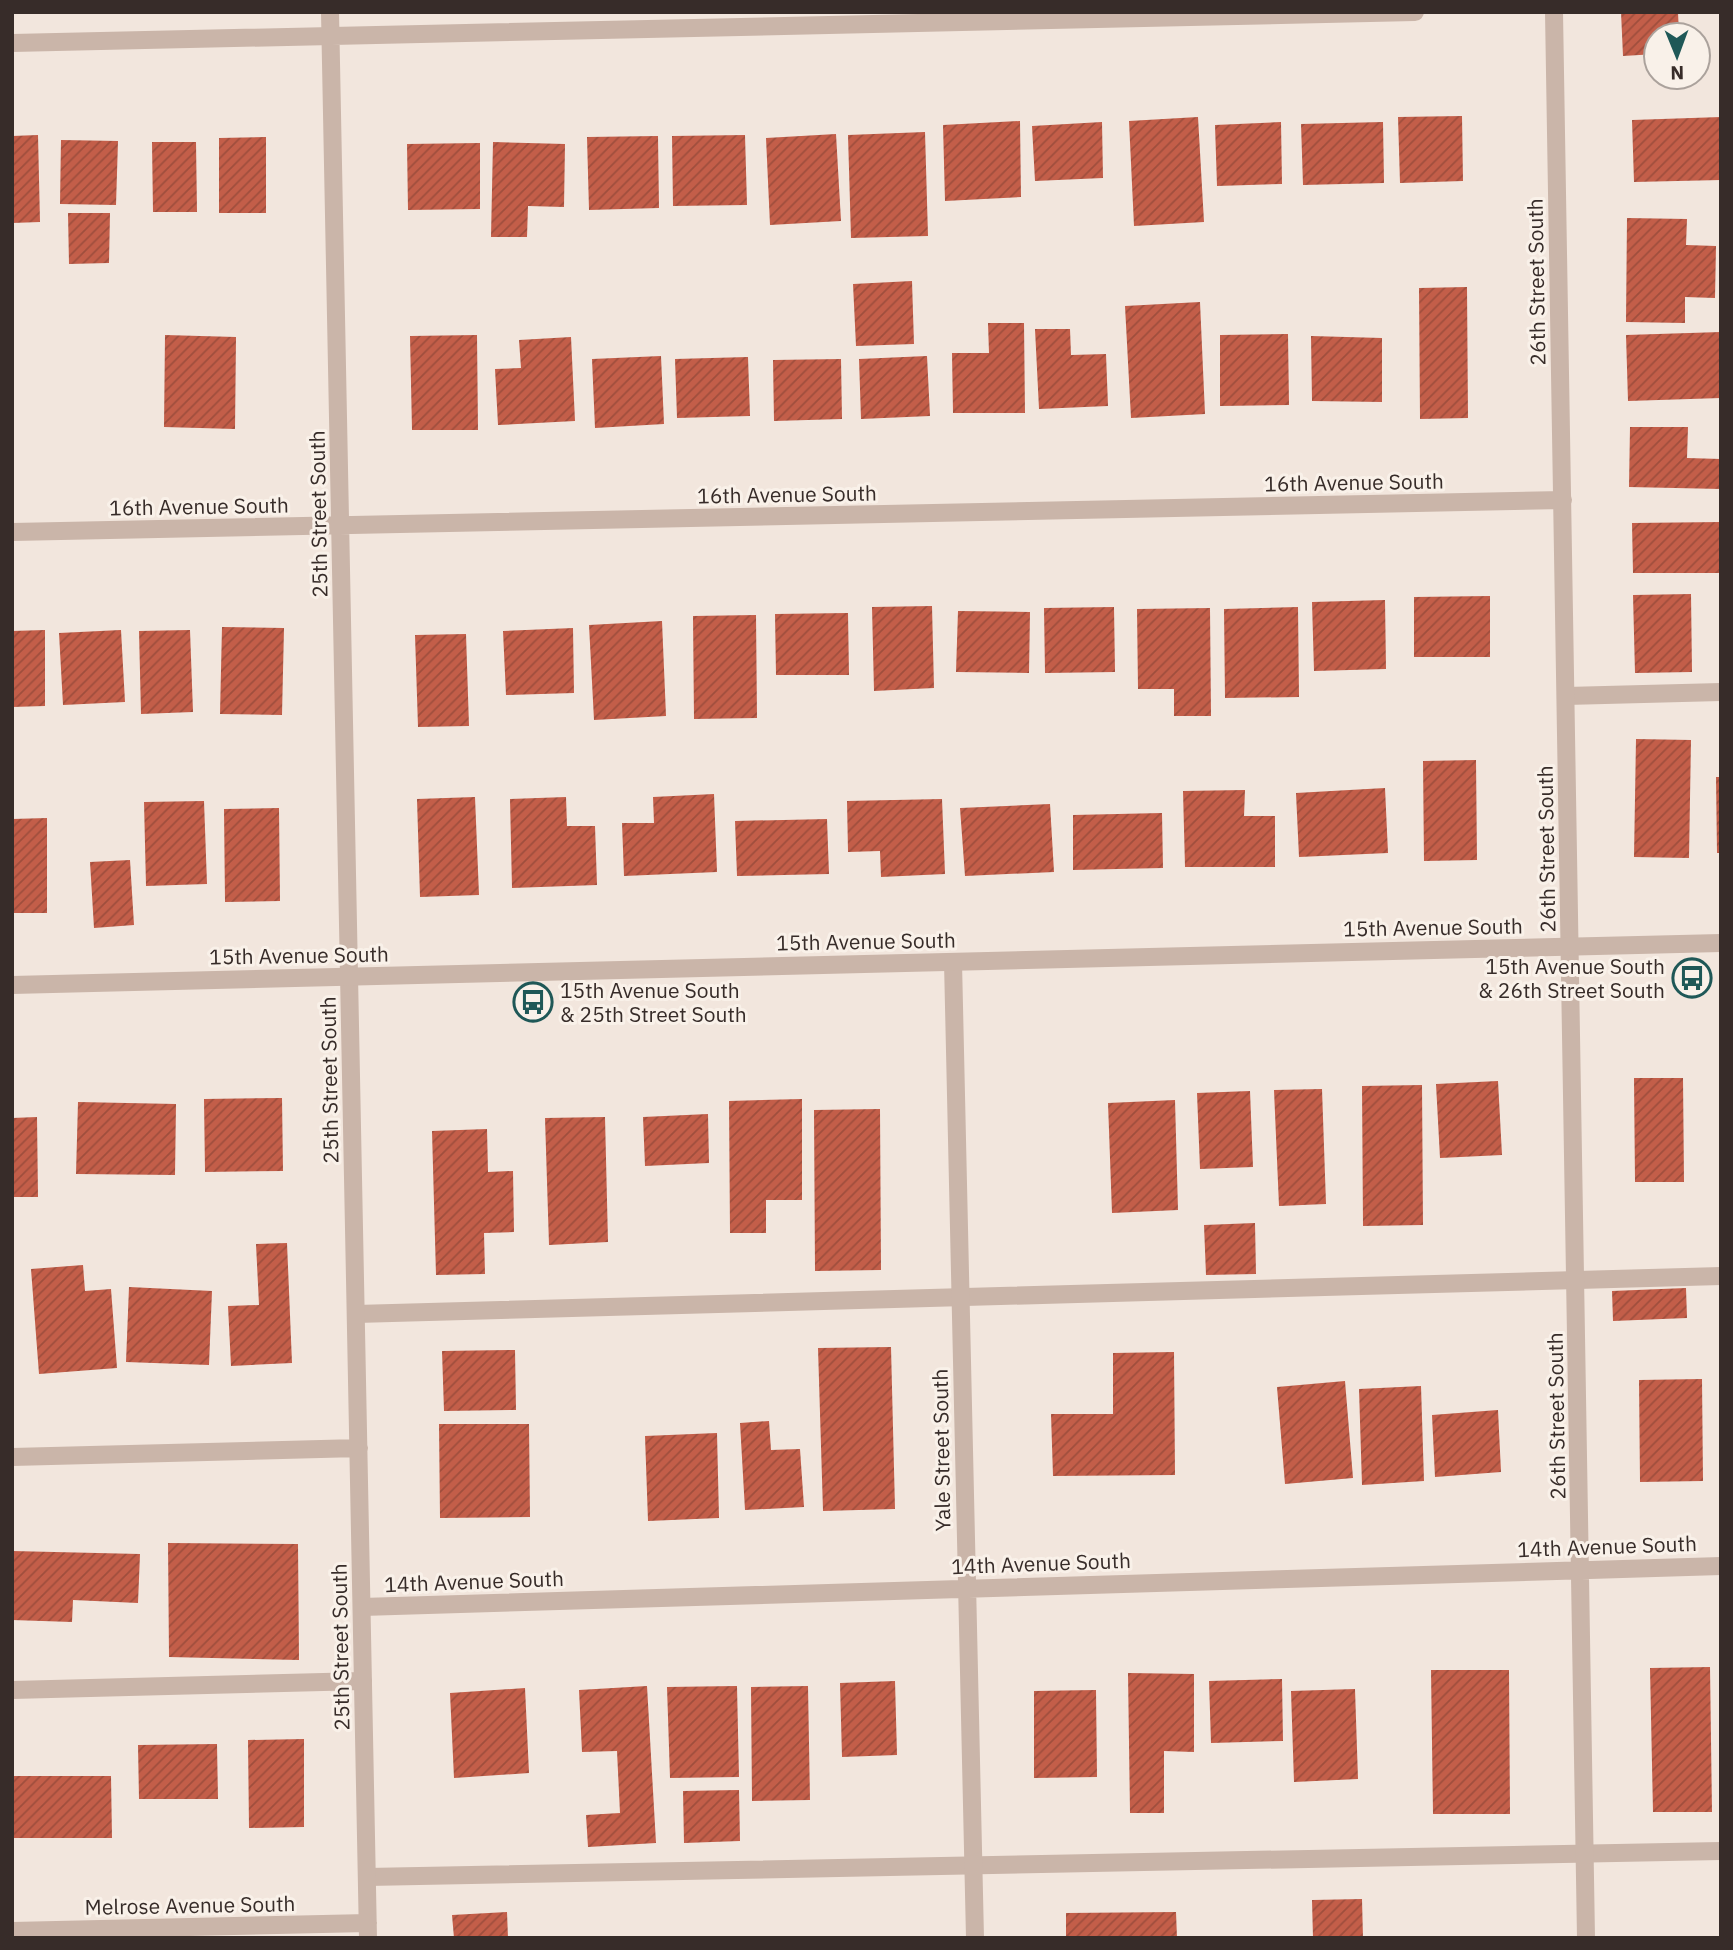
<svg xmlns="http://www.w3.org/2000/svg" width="1733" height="1950" font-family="'IBM Plex Sans',sans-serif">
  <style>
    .building { fill: url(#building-hatch) }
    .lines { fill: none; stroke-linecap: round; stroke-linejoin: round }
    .service { stroke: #cab5a9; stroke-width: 18 }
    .minor { stroke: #cab5a9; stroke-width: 18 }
    .tertiary { stroke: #cab5a9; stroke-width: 18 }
    .labels { text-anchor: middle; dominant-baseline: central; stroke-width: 6; stroke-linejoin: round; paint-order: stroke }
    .street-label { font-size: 21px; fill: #372c29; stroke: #f9f1e9 }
    .poi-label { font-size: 21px; fill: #372c29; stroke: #f9f1e9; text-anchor: end }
  </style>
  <defs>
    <pattern id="building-hatch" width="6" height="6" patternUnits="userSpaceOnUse" patternTransform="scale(1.75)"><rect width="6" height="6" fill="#c35e49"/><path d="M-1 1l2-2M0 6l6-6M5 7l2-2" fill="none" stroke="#9f4e3d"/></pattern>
  </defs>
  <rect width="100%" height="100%" fill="#f2e6dd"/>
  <path class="building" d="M1621,12H1678L1679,35H1656V54L1623,56Z
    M1462,116L1463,181L1400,183L1398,117Z
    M1198,117L1204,222L1134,226L1129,121Z
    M1721,117V180L1634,182L1632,120Z
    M1020,121L1021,197L945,201L943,125Z
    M1102,122L1103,178L1035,181L1032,126Z
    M1281,122L1282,184L1217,186L1215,125Z
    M1383,122L1384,183L1303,185L1301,124Z
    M925,132L928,236L851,238L848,135Z
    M836,134L841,221L770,225L766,138Z
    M38,135L40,222L12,223V136Z
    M745,135L747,205L673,206L672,136Z
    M658,136L659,208L589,210L587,137Z
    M266,137V213H219V138Z
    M61,140L118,141L116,205L60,204Z
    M152,142H196L197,212H153Z
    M493,142L565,144L564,207L528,206L527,237H491Z
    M480,143V209L408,210L407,144Z
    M68,213H110L109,263L69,264Z
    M1627,218L1687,219L1686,245L1716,246L1715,298L1685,297V323L1626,322Z
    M912,281L914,344L856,346L853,284Z
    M1467,287L1468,418L1420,419L1419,288Z
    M1200,302L1205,414L1131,418L1125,306Z
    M988,323H1024L1025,413H953L952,353H989Z
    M1035,329H1070L1071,355L1106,354L1108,406L1039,409Z
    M1721,332V398L1628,401L1626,335Z
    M1288,334L1289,405L1220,406V335Z
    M165,335L236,337L235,429L164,427Z
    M477,335L478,430H412L410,336Z
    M1311,336L1382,338V402L1312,401Z
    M571,337L575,421L498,425L495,369L521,368L519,340Z
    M661,356L664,424L595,428L592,359Z
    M927,356L930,416L861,419L859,359Z
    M748,357L750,416L677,418L675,359Z
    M841,359L842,419L774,421L773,360Z
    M1630,427H1688L1687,458L1721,459V489L1629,487Z
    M1721,522V573H1633L1632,523Z
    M1691,594L1692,672L1635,673L1633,595Z
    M1490,596V657H1414V597Z
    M1385,600L1386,669L1314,671L1312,602Z
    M932,606L934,688L874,691L872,607Z
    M1114,607L1115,672L1045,673L1044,608Z
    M1298,607L1299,697L1225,698L1224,609Z
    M1210,608L1211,716H1174V689H1138L1137,609Z
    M958,611L1030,612L1029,673L956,672Z
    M848,613L849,675H776L775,614Z
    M756,615L757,718L694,719L693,616Z
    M662,621L666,716L594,720L589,625Z
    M222,627L284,628L282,715L220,714Z
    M573,628L574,693L506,695L503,631Z
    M45,630V706L12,707V631Z
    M121,630L125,702L63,705L59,633Z
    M190,630L193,712L141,714L139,631Z
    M466,634L469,726L418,727L415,635Z
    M1636,739L1691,740L1689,858L1634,857Z
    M1476,760L1477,860L1424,861L1423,761Z
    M1716,777H1721V853H1717Z
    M1385,788L1388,853L1299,857L1296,793Z
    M1245,790L1244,816H1275V867H1185L1183,791Z
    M714,794L717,872L624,876L622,823H654L653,797Z
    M475,797L479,895L420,897L417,799Z
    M566,797L567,826H595L597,885L512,888L510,799Z
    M942,799L945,874L881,877L880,851L848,852L847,801Z
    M204,801L207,884L146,886L144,802Z
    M1050,804L1054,872L965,876L960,808Z
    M279,808L280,901L225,902L224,809Z
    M1162,813L1163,868L1073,870V815Z
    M47,818V913H12V819Z
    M827,819L829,874L737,876L735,821Z
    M130,860L134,925L94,928L90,862Z
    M1634,1078H1683L1684,1182H1635Z
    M1498,1081L1502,1155L1440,1158L1436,1084Z
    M1422,1085L1423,1225L1363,1226L1362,1086Z
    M1322,1089L1326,1204L1279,1206L1274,1090Z
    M1250,1091L1253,1167L1200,1169L1197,1093Z
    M282,1098L283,1171L205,1172L204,1099Z
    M802,1099V1200H766V1233H730L729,1101Z
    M1175,1100L1178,1210L1112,1213L1108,1103Z
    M78,1102L176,1104L175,1175L76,1174Z
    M880,1109L881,1270L815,1271L814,1110Z
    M708,1114L709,1163L645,1166L643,1117Z
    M37,1117L38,1197H12V1118Z
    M605,1117L608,1242L549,1245L545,1118Z
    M487,1129L488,1172L513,1171L514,1232L484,1233L485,1274L436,1275L432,1131Z
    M1255,1223L1256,1274L1206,1275L1204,1225Z
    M287,1243L292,1363L231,1366L228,1306L259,1305L256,1244Z
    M83,1265L85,1291L111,1289L117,1368L39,1374L31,1269Z
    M129,1287L212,1291L209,1365L126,1362Z
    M1686,1288L1687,1318L1613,1321L1612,1291Z
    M891,1347L895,1509L823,1511L818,1348Z
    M515,1350L516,1410L444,1411L442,1351Z
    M1174,1352L1175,1475L1053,1476L1051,1414H1113V1353Z
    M1702,1379L1703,1481L1640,1482L1639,1380Z
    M1345,1381L1353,1478L1285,1484L1277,1387Z
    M1421,1386L1424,1481L1362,1485L1359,1389Z
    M1498,1410L1501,1472L1435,1477L1432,1415Z
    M769,1421L771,1450L800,1449L804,1507L745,1510L740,1423Z
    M439,1424H529L530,1517L440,1518Z
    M717,1433L719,1518L648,1521L645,1436Z
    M168,1543L298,1544L299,1660L169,1657Z
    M12,1551L140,1554L138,1603L73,1600L72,1622L12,1620Z
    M1710,1667L1712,1812H1653L1650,1668Z
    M1431,1670H1509L1510,1814H1433Z
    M1128,1673L1194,1674V1752L1164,1751V1813H1130Z
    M1282,1679L1283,1741L1211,1743L1209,1681Z
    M895,1681L897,1755L842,1757L840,1683Z
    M647,1686L656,1843L588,1847L586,1815L620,1813L617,1751L582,1752L579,1690Z
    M737,1686L739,1777L670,1778L667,1687Z
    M808,1686L810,1800L752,1801L751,1687Z
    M525,1688L529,1773L454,1778L450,1693Z
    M1355,1689L1358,1779L1294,1782L1291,1691Z
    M1096,1690L1097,1777L1034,1778V1691Z
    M304,1739V1827L249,1828L248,1740Z
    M217,1744L218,1799H139L138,1745Z
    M12,1776H111L112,1838H12Z
    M739,1790L740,1841L684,1843L683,1791Z
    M1362,1899L1363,1938H1313L1312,1900Z
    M507,1912L508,1938H454L452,1915Z
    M1176,1912L1177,1938H1066V1913Z"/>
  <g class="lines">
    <path class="service" d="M1566,696L1721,692
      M356,1314L1721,1276
      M12,1690L363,1681
      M367,1877L1721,1851"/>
    <path class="minor" d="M330,12L368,1938
      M1554,12L1586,1938
      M12,43L1415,12
      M12,532L1563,500
      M953,962L975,1938
      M12,1457L359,1448
      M362,1607L1721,1566
      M12,1931L368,1923"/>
    <path class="tertiary" d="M12,985L1721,943"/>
  </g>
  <defs>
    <g id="bus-ring" transform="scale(2.0125)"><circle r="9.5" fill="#f9f1e9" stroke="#1f5857" stroke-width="1.5"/><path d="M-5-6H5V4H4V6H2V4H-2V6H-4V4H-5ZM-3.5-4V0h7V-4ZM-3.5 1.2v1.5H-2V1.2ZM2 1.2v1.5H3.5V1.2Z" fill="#1f5857"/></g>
  </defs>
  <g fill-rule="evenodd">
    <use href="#bus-ring" x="1692" y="978"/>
    <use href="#bus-ring" x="533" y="1002"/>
  </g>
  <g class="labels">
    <g class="street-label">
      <text transform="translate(1536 282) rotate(-91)">26th Street South</text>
      <text transform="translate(1354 482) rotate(-1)">16th Avenue South</text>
      <text transform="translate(787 494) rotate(-1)">16th Avenue South</text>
      <text transform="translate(199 506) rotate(-1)">16th Avenue South</text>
      <text transform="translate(318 514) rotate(-91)">25th Street South</text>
      <text transform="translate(1546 849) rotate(-91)">26th Street South</text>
      <text transform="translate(1433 927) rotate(-1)">15th Avenue South</text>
      <text transform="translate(866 941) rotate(-1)">15th Avenue South</text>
      <text transform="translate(299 955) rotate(-1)">15th Avenue South</text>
      <text transform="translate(329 1080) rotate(-91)">25th Street South</text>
      <text transform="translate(1556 1416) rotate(-91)">26th Street South</text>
      <text transform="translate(941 1450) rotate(-91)">Yale Street South</text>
      <text transform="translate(1607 1546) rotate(-2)">14th Avenue South</text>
      <text transform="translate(1041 1563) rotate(-2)">14th Avenue South</text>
      <text transform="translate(474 1581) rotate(-2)">14th Avenue South</text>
      <text transform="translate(340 1647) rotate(-91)">25th Street South</text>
      <text transform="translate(190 1905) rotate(-1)">Melrose Avenue South</text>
    </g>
    <g class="poi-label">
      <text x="1665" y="966">15th Avenue South<tspan x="1665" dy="24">&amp; 26th Street South</tspan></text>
      <text x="560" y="990" text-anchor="start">15th Avenue South<tspan x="560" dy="24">&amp; 25th Street South</tspan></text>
    </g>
  </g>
  <rect width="1733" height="1950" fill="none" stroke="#372c29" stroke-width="28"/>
  <g transform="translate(1677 56) rotate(179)"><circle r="33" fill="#f9f1e9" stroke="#aba29c" stroke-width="2"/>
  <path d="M0-5L12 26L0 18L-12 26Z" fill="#1f5857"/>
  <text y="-10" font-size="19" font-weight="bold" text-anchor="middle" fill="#372c29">N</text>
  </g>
</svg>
